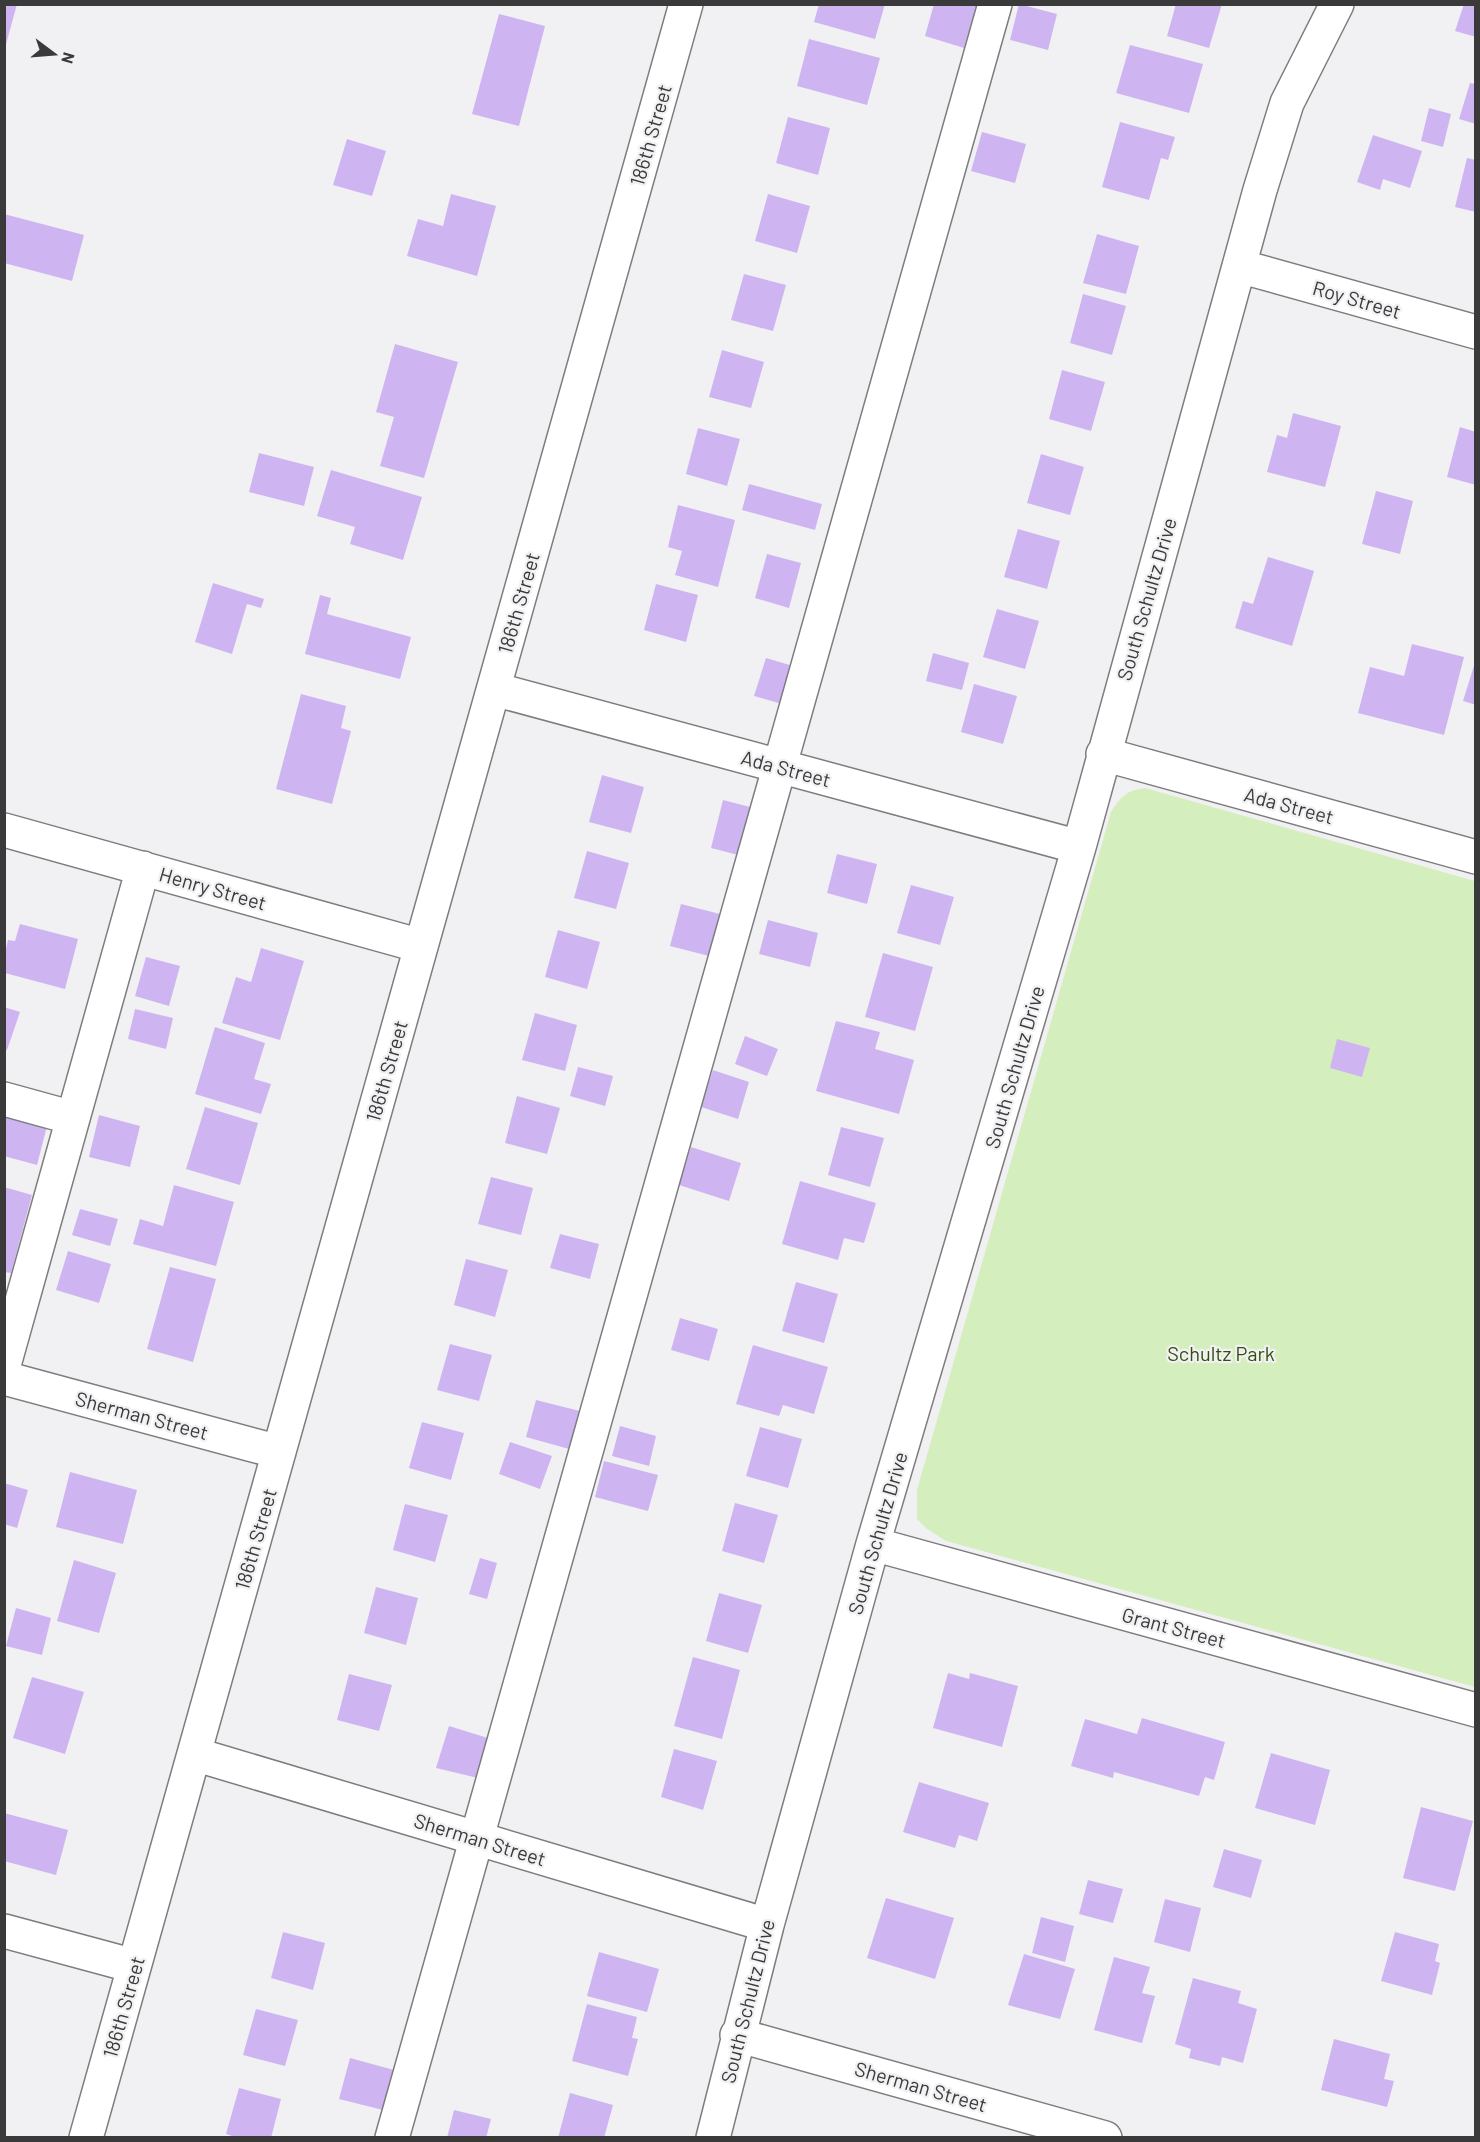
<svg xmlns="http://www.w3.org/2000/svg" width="1480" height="2142" font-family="Barlow,sans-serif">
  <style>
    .green { fill: #d5eebe }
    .building { fill: #ceb5f1 }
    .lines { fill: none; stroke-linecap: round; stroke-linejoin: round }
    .minor-casing { stroke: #7d7d7f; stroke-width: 36 }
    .minor { stroke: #fff; stroke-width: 33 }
    .labels { text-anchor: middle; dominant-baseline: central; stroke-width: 4.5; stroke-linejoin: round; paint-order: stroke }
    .street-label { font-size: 20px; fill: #3a3a3b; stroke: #f1f1f3 }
    .park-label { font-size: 20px; fill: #334d0e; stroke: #f1f1f3 }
  </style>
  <rect width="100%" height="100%" fill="#f1f1f3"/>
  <path class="green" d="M1145,788L1475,881V1687L946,1541L927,1529L917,1519V1490L1111,812C1120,797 1127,790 1145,788Z"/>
  <path class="building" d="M4,4H17L5,48H4Z
    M819,4H885L875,39L814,22Z
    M934,4H977L964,48L925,36Z
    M1019,4L1057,14L1048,50L1010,40Z
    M1176,4H1222L1209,48L1167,36Z
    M1464,4H1476V37L1455,31Z
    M499,14L545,26L519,126L472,114Z
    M809,39L880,58L867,105L797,86Z
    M1130,45L1203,64L1189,113L1116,93Z
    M1470,83L1476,84V124L1459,119Z
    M1429,108L1451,114L1443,147L1421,141Z
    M788,117L830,128L818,175L776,163Z
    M1120,122L1175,137L1168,160L1161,158L1149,200L1102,187Z
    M982,132L1026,144L1015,183L971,171Z
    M1373,135L1422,151L1410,188L1383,179L1380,190L1357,182Z
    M347,139L386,151L372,196L333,185Z
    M1467,158L1476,160V212L1455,207Z
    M451,194L496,206L477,276L407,256L418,219L443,226Z
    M768,194L810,206L797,253L755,241Z
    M4,214L84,235L72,281L4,263Z
    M1097,234L1139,246L1126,294L1083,283Z
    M744,274L786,285L773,331L731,320Z
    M1083,294L1126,306L1112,355L1070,343Z
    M395,344L458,362L424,478L380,466L394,417L376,412Z
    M722,350L764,362L751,408L709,397Z
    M1062,370L1105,382L1091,431L1049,419Z
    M1293,413L1341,426L1325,487L1267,472L1277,435L1287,438Z
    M1460,427L1476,432V485L1447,477Z
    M698,428L740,439L727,486L686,474Z
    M259,453L314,467L304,506L249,492Z
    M1041,454L1084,467L1070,515L1027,503Z
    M331,470L422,497L403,560L350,544L355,527L317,516Z
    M749,484L822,504L815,530L742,510Z
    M1376,491L1413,501L1400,554L1362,544Z
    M678,505L735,520L718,587L675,575L682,551L668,547Z
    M1018,529L1060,541L1047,589L1004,577Z
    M767,554L801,563L789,608L755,598Z
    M1268,557L1314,571L1292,646L1235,628L1243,601L1253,604Z
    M213,583L264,599L261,608L247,604L232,654L195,642Z
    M656,584L698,595L686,642L644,630Z
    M320,595L331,598L327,614L411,637L400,679L305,654Z
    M997,609L1039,621L1025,669L983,657Z
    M1412,644L1464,657L1444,735L1358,713L1370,667L1404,676Z
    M933,653L969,663L962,690L926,681Z
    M766,658L793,666L782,704L754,696Z
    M1476,659V705L1463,701Z
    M974,684L1017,696L1003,744L961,732Z
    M301,694L346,706L341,728L351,731L332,804L276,789Z
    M602,775L644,787L631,833L589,822Z
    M723,800L754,808L742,856L711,848Z
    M587,851L629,863L616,909L574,898Z
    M837,854L877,864L867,904L827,893Z
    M911,885L954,897L940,945L897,933Z
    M681,904L720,914L709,956L670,946Z
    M768,920L818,933L810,967L759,954Z
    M20,924L78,939L65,989L5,973V953L8,940L15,941Z
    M558,930L600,942L587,989L545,977Z
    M261,948L304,961L280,1040L222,1023L236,977L251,982Z
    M883,953L933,967L915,1031L865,1017Z
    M146,957L180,966L169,1006L135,996Z
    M4,1007L20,1012L7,1050L4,1049Z
    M135,1009L173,1018L166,1049L128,1039Z
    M535,1013L577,1025L565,1071L522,1060Z
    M836,1021L880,1032L875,1049L914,1060L899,1114L816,1091Z
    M215,1027L265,1043L254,1079L271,1084L261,1114L195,1094Z
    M745,1036L778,1049L767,1076L735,1064Z
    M1337,1039L1370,1048L1362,1077L1330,1068Z
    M578,1067L613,1076L605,1106L570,1096Z
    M713,1070L749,1082L738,1119L701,1107Z
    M517,1096L560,1108L547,1154L505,1143Z
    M205,1107L258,1123L240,1185L186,1169Z
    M4,1114L47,1126L37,1165L4,1156Z
    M99,1115L140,1126L130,1167L89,1157Z
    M841,1127L884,1138L870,1187L828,1175Z
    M691,1147L741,1163L729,1201L679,1185Z
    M491,1177L533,1188L521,1235L478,1224Z
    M800,1181L876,1203L864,1243L844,1238L838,1260L782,1244Z
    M174,1185L234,1202L216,1266L133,1244L140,1219L163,1226Z
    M4,1187L32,1195L11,1273L4,1272Z
    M80,1209L118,1219L110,1246L72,1235Z
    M560,1234L599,1244L590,1279L550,1268Z
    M68,1251L111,1264L99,1303L56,1290Z
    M466,1259L508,1270L495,1317L454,1305Z
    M170,1267L216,1279L193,1362L147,1349Z
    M796,1282L838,1294L824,1343L782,1331Z
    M680,1318L718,1329L709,1361L671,1350Z
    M450,1344L492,1355L479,1401L437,1390Z
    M753,1345L828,1367L814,1414L783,1405L779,1416L736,1404Z
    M536,1400L580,1411L569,1449L526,1437Z
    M422,1422L464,1433L451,1480L409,1468Z
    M620,1426L656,1436L649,1466L612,1456Z
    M760,1427L802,1439L788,1488L746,1476Z
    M510,1442L552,1456L540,1489L499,1474Z
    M604,1461L658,1475L648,1511L595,1497Z
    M70,1472L137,1490L123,1544L56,1527Z
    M4,1483L28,1490L17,1528L4,1524Z
    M735,1503L778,1515L764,1563L722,1551Z
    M405,1504L448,1515L435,1562L393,1550Z
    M480,1558L497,1563L487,1599L469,1594Z
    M74,1560L116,1573L99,1633L57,1621Z
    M376,1587L418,1598L406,1645L364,1633Z
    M719,1593L762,1605L748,1653L706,1641Z
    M16,1608L51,1618L42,1655L6,1646Z
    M693,1657L740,1670L722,1739L674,1726Z
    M948,1673L969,1679L970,1673L1018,1686L1002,1747L933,1728Z
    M349,1674L392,1685L379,1731L337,1720Z
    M32,1677L84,1692L65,1754L13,1738Z
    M1142,1718L1225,1742L1214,1780L1205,1777L1199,1796L1114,1772L1113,1778L1071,1766L1085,1719L1137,1734Z
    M449,1726L491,1739L478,1778L436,1768Z
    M674,1749L717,1761L703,1810L661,1797Z
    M1271,1753L1330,1770L1315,1825L1255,1808Z
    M919,1782L989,1803L977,1841L959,1835L955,1848L903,1832Z
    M1421,1807L1473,1821L1455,1891L1403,1878Z
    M4,1813L68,1830L56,1875L4,1861Z
    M1224,1849L1262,1860L1251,1898L1213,1887Z
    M1088,1880L1123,1889L1113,1923L1079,1914Z
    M886,1898L954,1918L935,1979L867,1958Z
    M1165,1899L1201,1908L1190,1952L1154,1942Z
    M1041,1917L1074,1926L1065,1962L1032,1953Z
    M283,1932L325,1943L313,1990L271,1978Z
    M1395,1932L1439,1944L1435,1961L1440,1963L1432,1995L1381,1981Z
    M599,1952L659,1969L647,2012L587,1996Z
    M1024,1954L1075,1969L1060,2019L1008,2005Z
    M1114,1957L1150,1967L1142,1993L1155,1996L1142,2043L1094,2030Z
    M1193,1978L1241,1991L1238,2003L1257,2009L1243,2063L1222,2057L1220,2066L1189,2058L1191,2049L1175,2044Z
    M587,2004L637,2017L632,2038L638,2039L628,2076L572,2061Z
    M256,2009L298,2020L285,2066L243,2055Z
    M1334,2039L1390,2054L1384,2079L1394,2081L1387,2107L1321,2090Z
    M350,2058L394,2070L383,2110L339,2099Z
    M239,2088L281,2099L271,2138H238L226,2134Z
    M570,2093L613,2105L604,2138H558Z
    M454,2110L491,2119L486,2138H447Z"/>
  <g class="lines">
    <g class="minor-casing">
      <path id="minor" d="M1239,266L1476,332
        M494,689L1079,847
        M1103,754L1476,857
        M4,830L421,946
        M4,1099L73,1118
        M4,1365L143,868
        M4,1378L279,1452
        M873,1544L1476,1710
        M194,1754L767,1925
        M4,1931L134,1966
        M737,2035L1105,2138
        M86,2138L686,4
        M392,2138L995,4
        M713,2138L767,1925L873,1544L1079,847L1260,190L1287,103L1337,4"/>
    </g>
    <use href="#minor" class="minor"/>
  </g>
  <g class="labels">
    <g class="street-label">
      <text transform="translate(650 135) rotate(-74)">186th Street</text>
      <text transform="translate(1357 299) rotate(16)">Roy Street</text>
      <text transform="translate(1146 599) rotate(-74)">South Schultz Drive</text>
      <text transform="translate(518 603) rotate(-74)">186th Street</text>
      <text transform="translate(786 768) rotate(15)">Ada Street</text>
      <text transform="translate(1289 805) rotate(15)">Ada Street</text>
      <text transform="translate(213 888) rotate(16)">Henry Street</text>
      <text transform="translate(1014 1067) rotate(-74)">South Schultz Drive</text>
      <text transform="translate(386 1071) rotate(-74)">186th Street</text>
      <text transform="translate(142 1415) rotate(15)">Sherman Street</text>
      <text transform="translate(877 1533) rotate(-74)">South Schultz Drive</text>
      <text transform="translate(255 1539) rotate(-74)">186th Street</text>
      <text transform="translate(1174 1627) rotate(15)">Grant Street</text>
      <text transform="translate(480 1839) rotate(17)">Sherman Street</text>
      <text transform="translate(747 2001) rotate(-76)">South Schultz Drive</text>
      <text transform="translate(123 2007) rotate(-74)">186th Street</text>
      <text transform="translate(921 2086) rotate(16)">Sherman Street</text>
    </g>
    <g class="park-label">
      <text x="1221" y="1353">Schultz Park</text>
    </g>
  </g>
  <rect width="1480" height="2142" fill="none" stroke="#3a3a3b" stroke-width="12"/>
  <g transform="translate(54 54) rotate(106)" stroke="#f1f1f3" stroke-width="4.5" paint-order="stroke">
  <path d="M0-4.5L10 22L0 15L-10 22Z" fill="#3a3a3b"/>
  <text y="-9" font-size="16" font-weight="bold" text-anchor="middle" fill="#3a3a3b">N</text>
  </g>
</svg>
